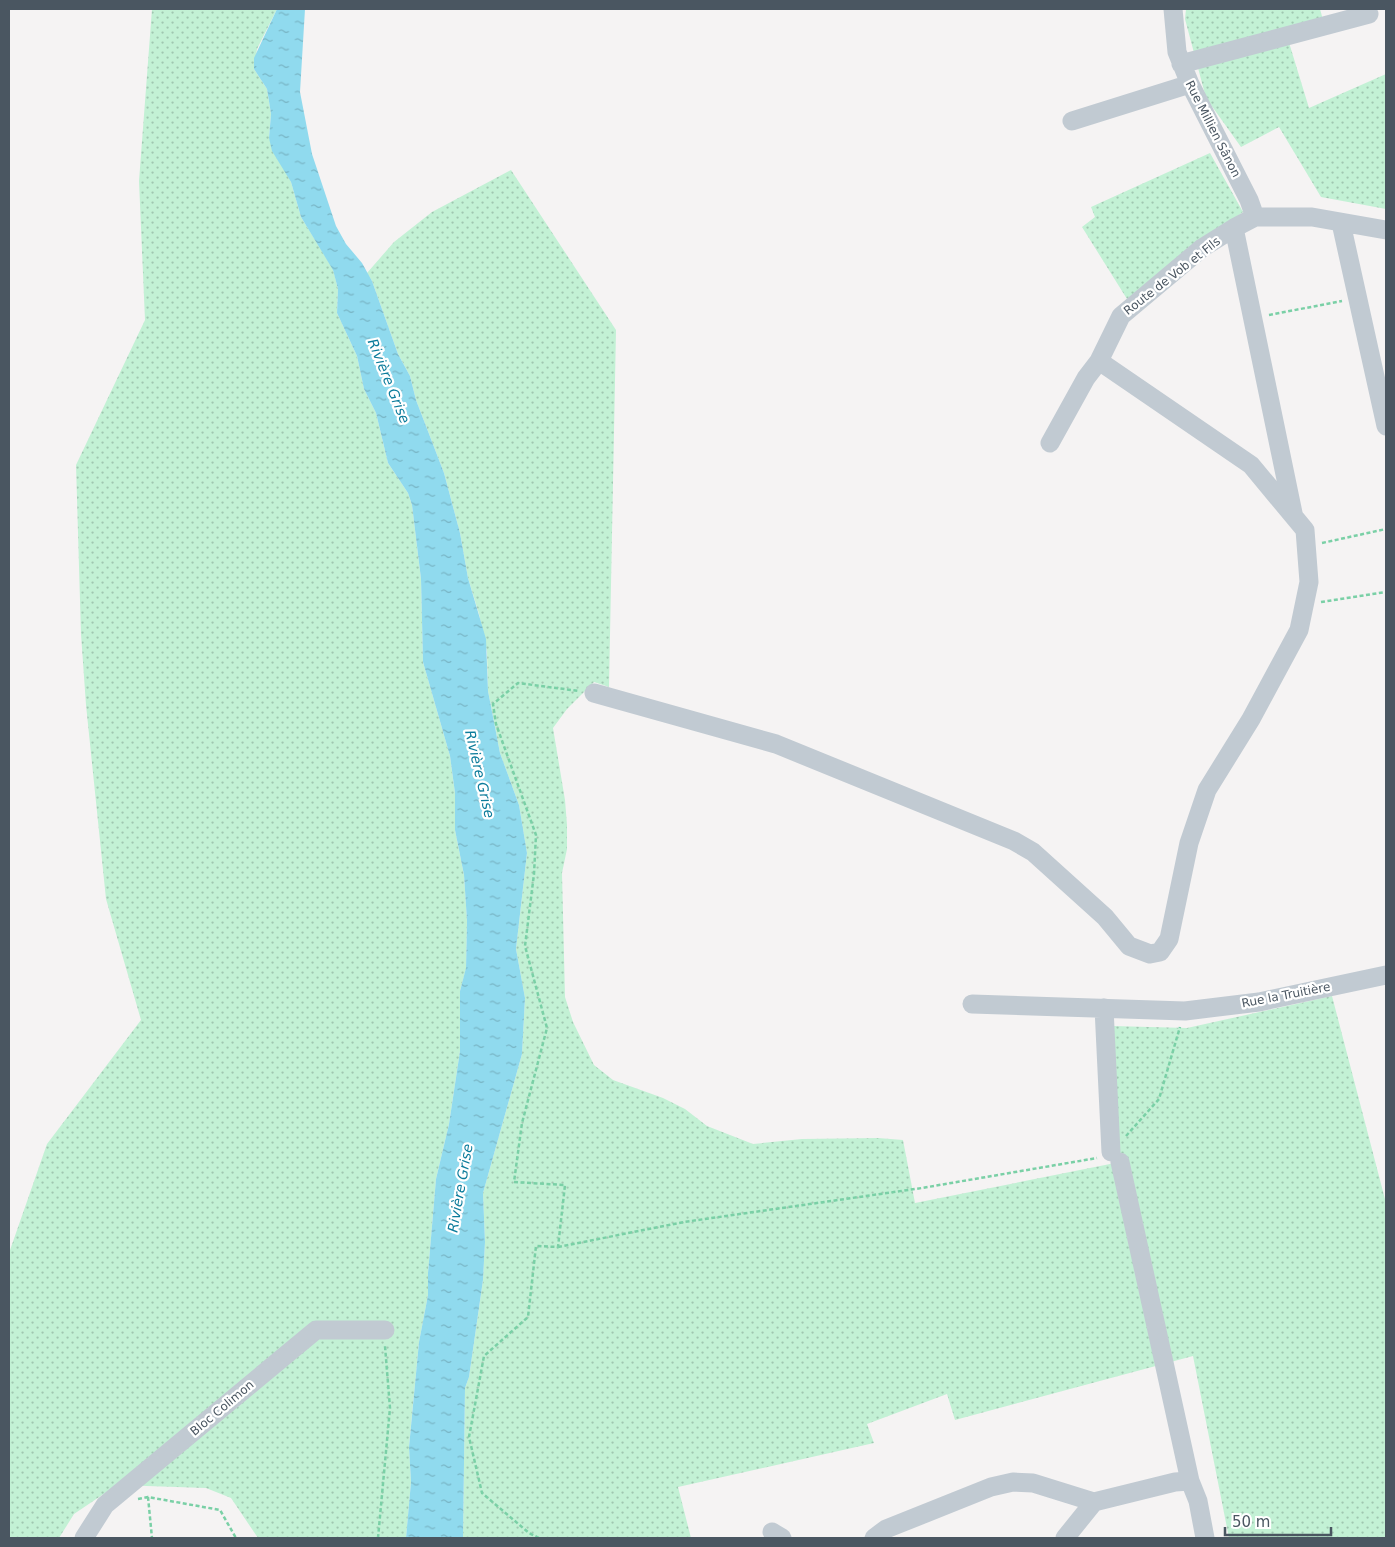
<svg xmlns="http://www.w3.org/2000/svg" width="1395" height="1547" font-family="'DejaVu Sans',sans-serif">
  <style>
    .grass { fill: url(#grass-dots) }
    .water { fill: url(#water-ripples) }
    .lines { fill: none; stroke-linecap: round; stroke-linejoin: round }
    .path { stroke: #7ad0a6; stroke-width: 2.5; stroke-dasharray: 4 2.5; stroke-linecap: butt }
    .minor { stroke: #c1cad2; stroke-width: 19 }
    .labels { text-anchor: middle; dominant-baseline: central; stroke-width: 4.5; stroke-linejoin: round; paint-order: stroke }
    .street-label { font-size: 12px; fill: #4a5661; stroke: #fff }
    .water-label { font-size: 14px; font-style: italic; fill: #0c7c9b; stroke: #fff }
  </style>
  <defs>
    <pattern id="grass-dots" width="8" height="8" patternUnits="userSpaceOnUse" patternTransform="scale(1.25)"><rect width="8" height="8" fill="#c3f1d5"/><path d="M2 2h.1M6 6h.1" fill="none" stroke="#a0c6b0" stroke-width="1.8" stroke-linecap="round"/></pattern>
    <pattern id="water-ripples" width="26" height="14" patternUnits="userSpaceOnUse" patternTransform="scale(1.25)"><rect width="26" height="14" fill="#90daee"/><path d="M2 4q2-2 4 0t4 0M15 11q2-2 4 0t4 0" fill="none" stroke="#78b4c4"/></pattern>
  </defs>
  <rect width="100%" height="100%" fill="#f5f3f3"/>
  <path class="grass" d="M152,9H277L257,49L254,69L267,89L271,114L269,138L291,182L301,217L333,269L338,289L337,313L357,356L364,389L376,413L388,463L408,493L412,505L421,579L423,662L450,756L455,793V830L464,875L467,921L466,969L460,991V1051L449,1124L436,1179L428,1273V1295L419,1342L409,1446L411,1482L406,1538H258L231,1498L206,1488L117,1485L74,1514L59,1538H9V1253L47,1144L141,1020L106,899L86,705L81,634L76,465L145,320L139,181Z
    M1186,9H1320L1323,20L1287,36L1309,108L1386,74V209L1321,197L1279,127L1241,147L1206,98L1185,19Z
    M1210,153L1243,212L1127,299L1082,227L1095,217L1091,207Z
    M511,170L616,330L609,687L594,682L567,709L553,728L565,800L567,825V849L562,873L565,997L573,1022L594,1065L613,1080L663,1098L685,1109L707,1126L753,1144L802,1139L878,1138L903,1140L915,1203L1120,1162L1113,1026L1187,1028L1332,996L1386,1203V1538H1229L1193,1356L955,1420L947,1394L867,1424L874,1443L678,1487L691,1538H463L465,1388L469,1377L483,1280L485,1242L483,1193L522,1054L525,998L516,949L527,853L519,805L500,753L488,691L487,652L479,614L468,578L460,533L444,473L416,400L410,376L398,354L372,281L367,273L394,242L432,212Z"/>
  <path class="water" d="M277,9H305L300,92L312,154L336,226L346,244L362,263L372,281L398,354L410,376L416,400L444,473L460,533L468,578L486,639L488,691L500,753L519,805L527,853L516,949L525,998L522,1054L483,1193L485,1242L483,1280L469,1377L465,1388L463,1538H406L411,1482L409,1447L419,1342L428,1295V1273L436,1179L449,1124L460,1051V991L466,968L467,921L464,875L455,830V793L450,756L423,662L421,579L412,505L408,493L388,463L376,413L364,389L357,356L337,313L338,289L333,270L301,217L291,182L272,151L269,138L271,114L267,89L254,69V58Z"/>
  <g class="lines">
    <path class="path" d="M1269,315L1342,301
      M1322,543L1386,529
      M1321,602L1386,592
      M1126,1136L1159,1099L1180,1027
      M558,1247L684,1222L922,1188L1097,1158
      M148,1497L152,1538
      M138,1499L148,1497L220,1510L236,1538
      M378,1538L390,1408L385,1346
      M539,1538L529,1533L482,1493L469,1437L484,1356L528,1317L536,1246L558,1247L565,1185L514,1182L522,1123L547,1028L525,946L534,874L536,835L496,724L493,704L518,683L579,691"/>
    <path class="minor" d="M1173,9L1177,52L1190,84L1249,200L1255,217
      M1181,64L1369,14
      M1072,121L1190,84
      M1341,223L1386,426
      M1234,228L1293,513
      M1050,443L1086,378L1099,361L1121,316L1202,248L1234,228L1255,217H1312L1386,230
      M594,693L776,744L1014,841L1033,852L1105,917L1129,946L1150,954L1160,952L1169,939L1189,843L1207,790L1251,719L1299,630L1309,582L1305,530L1251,465L1099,361
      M972,1004L1185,1011L1259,1002L1386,975
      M1104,1008L1111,1152
      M1120,1162L1190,1481
      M772,1532L782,1538
      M84,1538L105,1505L316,1330H385
      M874,1538L886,1529L991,1487L1013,1482L1033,1483L1094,1502L1175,1482L1190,1481L1198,1501L1205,1538
      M1065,1538L1094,1502"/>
  </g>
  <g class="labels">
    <g class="street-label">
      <text transform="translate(1213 129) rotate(63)">Rue Millien Sânon</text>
      <text transform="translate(1172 276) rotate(-38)">Route de Vob et Fils</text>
      <text transform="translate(1286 995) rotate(-11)">Rue la Truitière</text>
      <text transform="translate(222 1408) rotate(-40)">Bloc Colimon</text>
    </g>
    <g class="water-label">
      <text transform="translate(389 381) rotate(68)">Rivière Grise</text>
      <text transform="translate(480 774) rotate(77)">Rivière Grise</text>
      <text transform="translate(460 1188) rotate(-80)">Rivière Grise</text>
    </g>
  </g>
  <rect width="1395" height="1547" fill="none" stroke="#4a5661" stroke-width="20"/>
  <path d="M1225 1527v8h106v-8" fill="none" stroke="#4a5661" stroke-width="2.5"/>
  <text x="1232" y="1527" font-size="15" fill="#4a5661" stroke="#ffffff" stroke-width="4" paint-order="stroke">50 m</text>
</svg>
